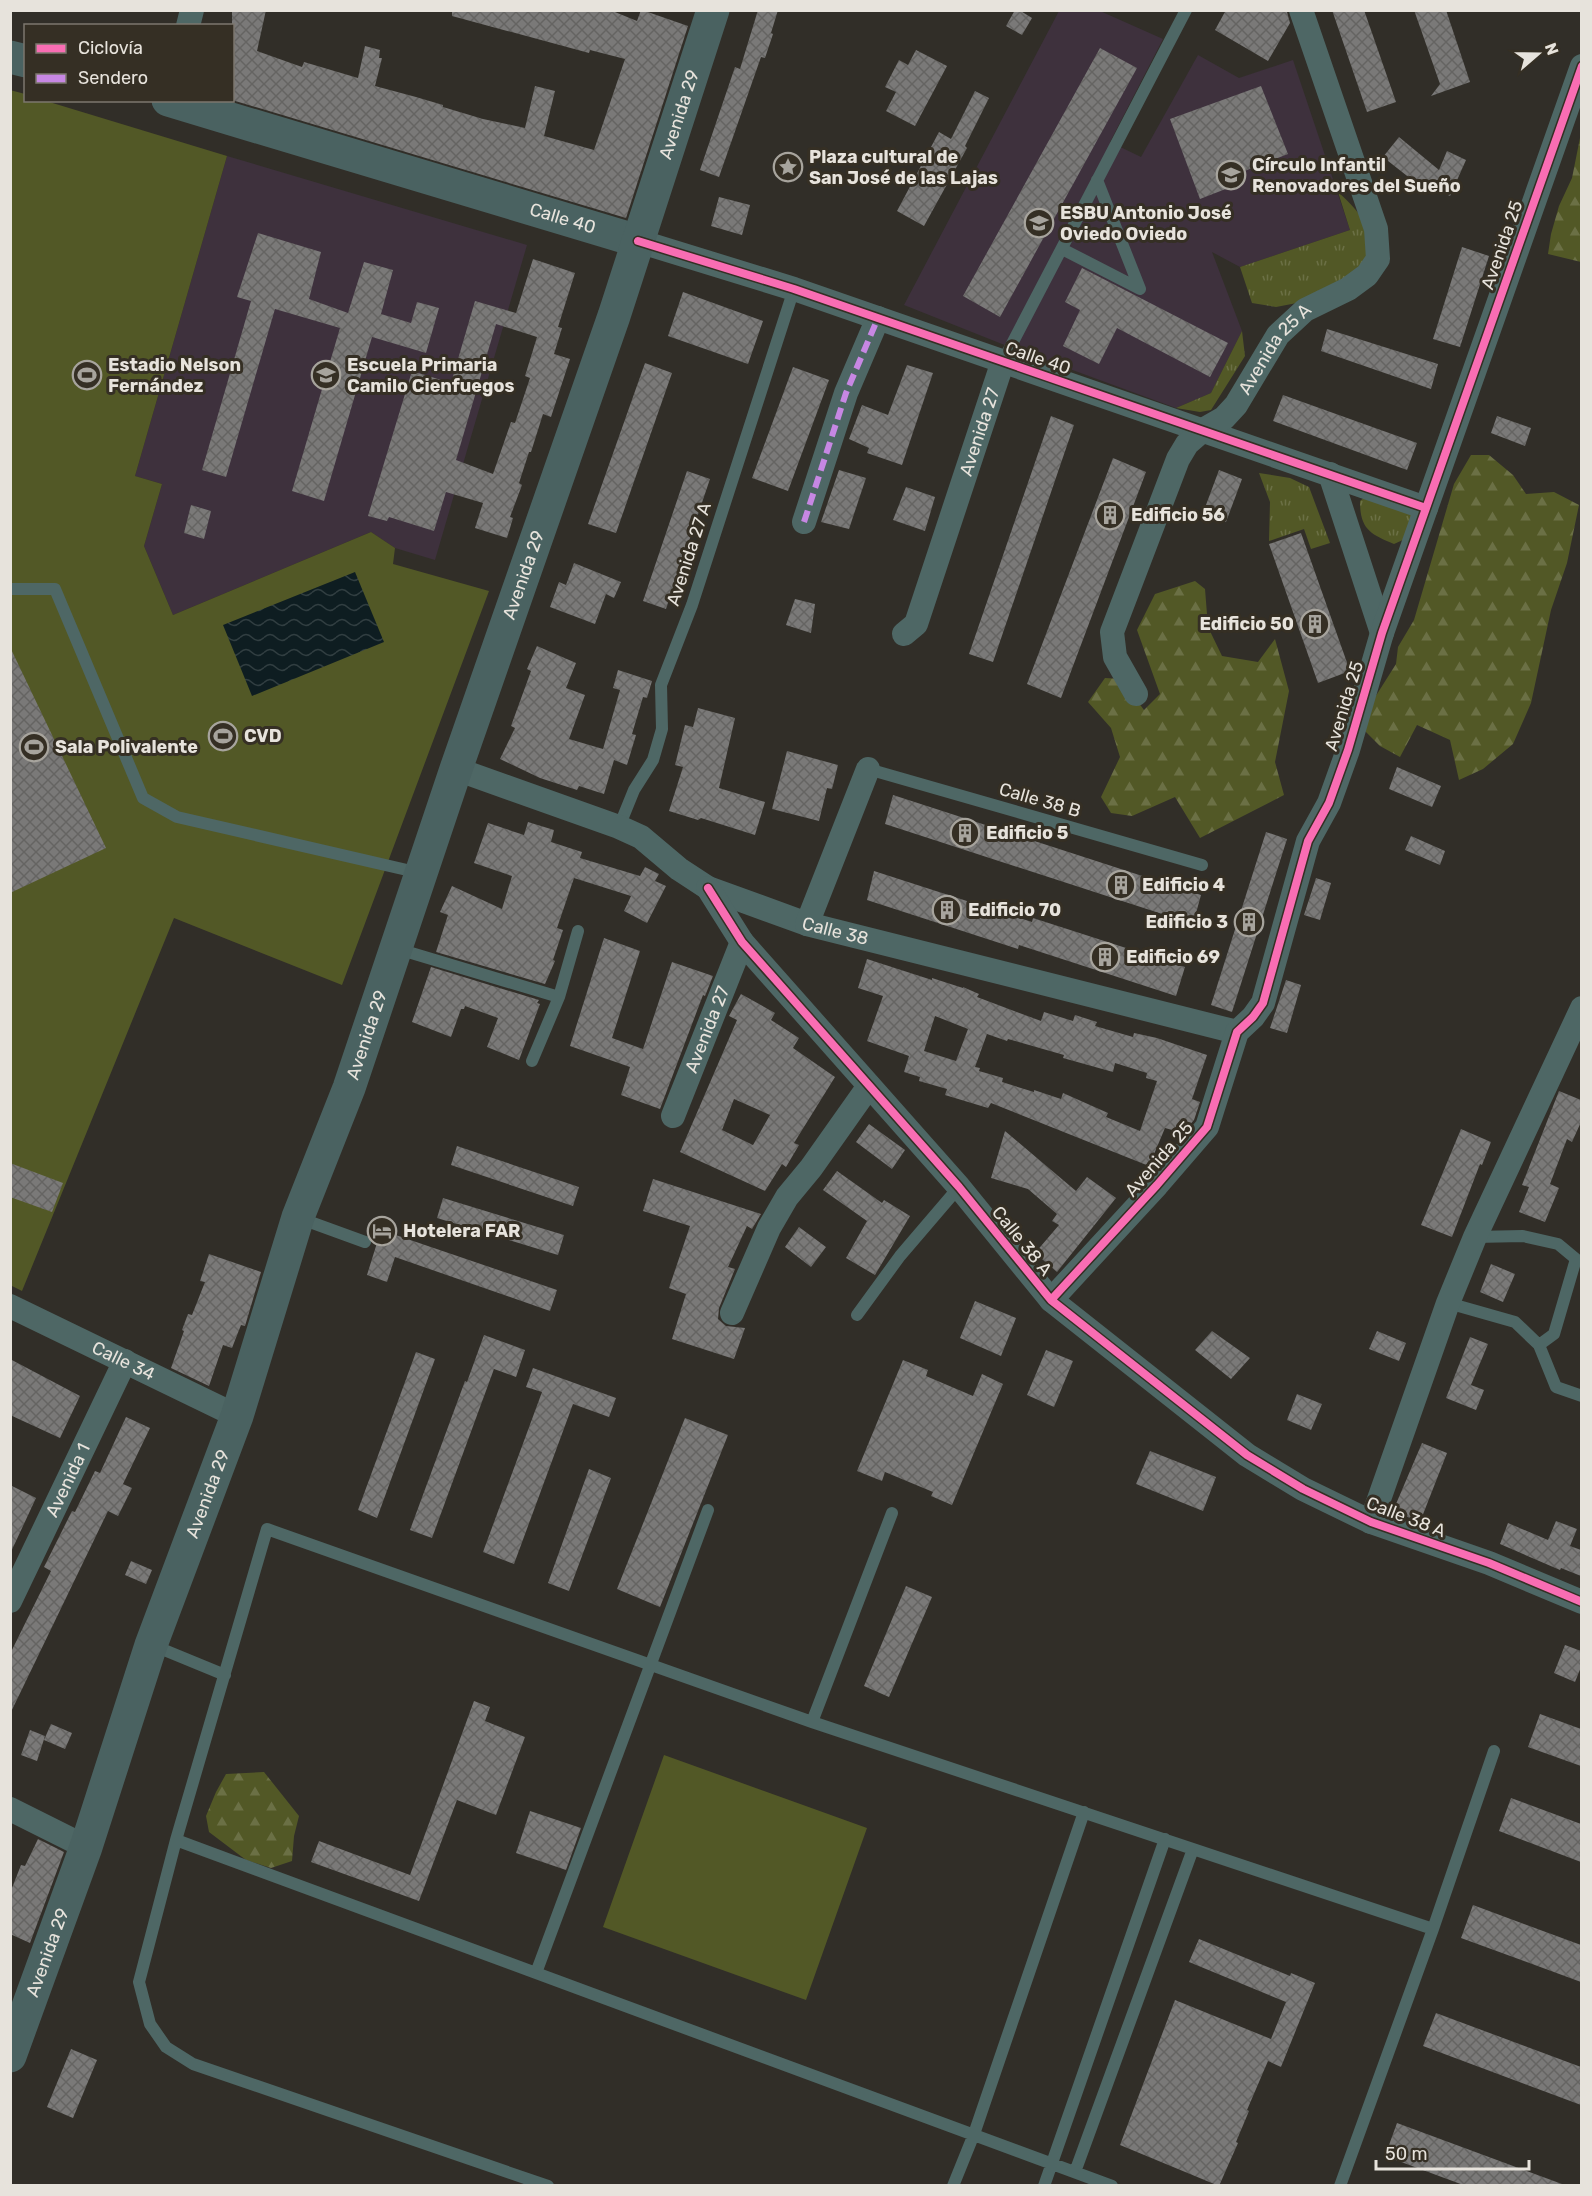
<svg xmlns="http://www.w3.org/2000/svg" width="1592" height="2196" font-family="Rubik,sans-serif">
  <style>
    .education { fill: #3e313d }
    .grass { fill: url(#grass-tufts) }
    .forest { fill: url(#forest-firs) }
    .park { fill: #525826 }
    .water { fill: url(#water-waves) }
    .building { fill: url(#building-cross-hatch); fill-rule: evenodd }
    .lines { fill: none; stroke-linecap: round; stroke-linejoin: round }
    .service { stroke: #4e6765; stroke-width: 12 }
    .minor { stroke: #4e6765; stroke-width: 24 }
    .secondary { stroke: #4a6261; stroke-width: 33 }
    .quiet { stroke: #c787e3; stroke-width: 6; stroke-dasharray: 12 6; stroke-linecap: butt }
    .cycleway-casing { stroke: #352f24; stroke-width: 11 }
    .cycleway { stroke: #f96db3; stroke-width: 8 }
    .labels { text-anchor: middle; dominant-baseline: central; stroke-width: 6; stroke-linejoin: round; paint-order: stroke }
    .street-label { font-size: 18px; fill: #e7e3dc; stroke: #352f24 }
    .poi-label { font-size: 18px; font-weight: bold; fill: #e7e3dc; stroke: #352f24; text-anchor: start }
  </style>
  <defs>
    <pattern id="grass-tufts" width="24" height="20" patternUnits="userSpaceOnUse" patternTransform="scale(1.5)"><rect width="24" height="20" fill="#525826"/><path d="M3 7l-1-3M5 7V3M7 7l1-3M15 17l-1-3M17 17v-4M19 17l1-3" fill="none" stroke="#6b7045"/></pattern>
    <pattern id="forest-firs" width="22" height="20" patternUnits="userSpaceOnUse" patternTransform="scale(1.5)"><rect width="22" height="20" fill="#525826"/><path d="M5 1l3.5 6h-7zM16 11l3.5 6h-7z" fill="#6b7045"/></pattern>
    <pattern id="water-waves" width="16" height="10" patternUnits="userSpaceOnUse" patternTransform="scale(1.5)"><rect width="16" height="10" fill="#0e1d21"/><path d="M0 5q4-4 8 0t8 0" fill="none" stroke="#313e41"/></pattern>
    <pattern id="building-cross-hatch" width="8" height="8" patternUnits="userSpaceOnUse" patternTransform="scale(1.5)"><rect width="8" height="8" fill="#7a7978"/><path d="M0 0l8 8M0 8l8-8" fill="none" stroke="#656462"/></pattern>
  </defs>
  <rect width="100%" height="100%" fill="#312e28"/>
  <path class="education" d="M1059,11H1100L1163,39L1110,142L1141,157L1198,55L1239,78L1293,60L1350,230L1240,267L1212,252L1242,331L1211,393L1176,408L1002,344L904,305Z
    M227,156L527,245L435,560L395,548L371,532L173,615L144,546L162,484L135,476Z"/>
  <path class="grass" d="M1338,192C1365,217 1367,222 1371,259L1356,273L1302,302L1276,307L1252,303L1240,267L1350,230Z
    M1242,331L1245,356L1211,410L1200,412L1176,408L1211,393Z
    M1259,473L1290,478L1309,487L1330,543L1311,549L1304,529L1269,541L1270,502Z
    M1366,496L1414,512L1405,539L1394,544C1370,534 1360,529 1360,501Z"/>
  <path class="forest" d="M1581,133L1582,262H1581L1548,254L1551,234L1559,206L1572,178Z
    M1471,455H1489L1513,475L1526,494L1554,492L1579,505L1567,563L1551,610L1531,703L1513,744L1483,769L1459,780L1450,740L1417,725L1400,757L1380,746L1365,731L1372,702L1396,664L1398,647L1414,620L1454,484Z
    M1195,581L1205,589L1208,627L1222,656L1258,662L1275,639L1289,691L1275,762L1284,795L1200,838L1175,797L1132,816L1111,813L1101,797L1120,757L1111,728L1088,702L1105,678L1121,679L1144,710L1160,694L1137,630L1155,594Z
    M264,1772L299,1816L294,1836L292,1861L271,1868L246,1860L209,1832L206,1816L216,1792L226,1774Z"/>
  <path class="park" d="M10,90L25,94L26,100L46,101L227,156L135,476L162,484L144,546L173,615L371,532L395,548L393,564L489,591L342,985L174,918L22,1291L10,1285Z
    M664,1755L867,1828L806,2000L603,1927Z"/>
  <path class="water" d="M355,572L384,642L252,696L223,625Z"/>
  <path class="building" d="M232,10H266L257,51L302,67L304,62L358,78L365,46L380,50L379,58H382L375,86L416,97L443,105V107L483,119L525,128L535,86L555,91L544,136L594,150L625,59L590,50L589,53L452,16V10H610L637,21L641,10H642L688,26L626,218L232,100Z
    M758,10H778L771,33L773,34L765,58L761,57L719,177L700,170L735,67L740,69Z
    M1015,10H1019L1032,18L1022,35L1006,26Z
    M1226,10H1284L1287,12L1290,23L1268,61L1215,30Z
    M1332,10H1364L1396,102L1367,112Z
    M1414,10H1446L1470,82L1431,96L1440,84Z
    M1100,48L1137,68L1000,317L963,296Z
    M916,50L947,66L915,126L886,111L896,92L885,87L899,60L908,65Z
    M1261,86L1288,154L1237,174L1241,183L1200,199L1170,119Z
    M975,91L989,98L965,146L967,148L924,226L897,211L939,132L951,139Z
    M1399,137L1439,170L1447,151L1466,160L1450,196L1411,179L1383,157Z
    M719,197L750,205L742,235L711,226Z
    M258,233L321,252L309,299L348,313L364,262L393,270L381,314L411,323L417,302L439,308L426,353L372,337L324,501L292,491L340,328L275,309L226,477L202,470L251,301L237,297Z
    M1462,247L1489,256L1460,347L1433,339Z
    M533,259L575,273L558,327L562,328L554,354L570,359L551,417L543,414L531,452H529L519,483L522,485L510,517L513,518L507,538L475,528L483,503L446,492L434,531L389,517L387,521L368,516L412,371L451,383L475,301L516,313ZM496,324L537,337L525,376L530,378L515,423L511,422L493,474L456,460Z
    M1082,268L1228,343L1210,377L1117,328L1099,364L1063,346L1080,310L1065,302Z
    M683,292L763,321L748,364L668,336Z
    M1327,329L1438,364L1431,389L1321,351Z
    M645,363L672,373L616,533L588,524Z
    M907,365L933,373L902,465L867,453L869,448L849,439L862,405L888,415Z
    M793,367L829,380L788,491L752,478Z
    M1283,395L1417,443L1407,470L1273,421Z
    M1051,416L1074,425L993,662L969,654Z
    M1497,416L1531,428L1525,446L1491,433Z
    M1113,458L1146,472L1061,698L1027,684Z
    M839,470L866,478L849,529L821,522Z
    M1219,470L1242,479L1226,522L1203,513Z
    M687,471L710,479L666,609L643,601Z
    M906,487L935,497L925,531L893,520Z
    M191,505L211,511L204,539L184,533Z
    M1301,533L1350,671L1318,683L1269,544Z
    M574,563L621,582L614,598L606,594L595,624L550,607L559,582L566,585Z
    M795,599L815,604L811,633L786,625Z
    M537,646L576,663L566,688L585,695L569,739L603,749L620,690L613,688L618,670L652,681L647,698L643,697L632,734L636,735L627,765L614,760L604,794L579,786L577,790L540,778L500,759L515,728L511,726L531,671L527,669Z
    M10,647L106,848L10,893Z
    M698,708L735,718L719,788L765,802L755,835L701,818L698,820L669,811L683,767L675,765L685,725L693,727Z
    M787,751L838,765L832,789L827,788L819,821L772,809Z
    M1397,767L1441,786L1432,807L1389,789Z
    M893,795L1201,895L1193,924L885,824Z
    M528,822L554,830L551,842L582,852L580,858L640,876L645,867L659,874L655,881L666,886L647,923L624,911L631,896L574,878L557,928L563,930L553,960L555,961L545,984L436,952L448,915L440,912L452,886L502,909L512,876L474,863L488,823L524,835Z
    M1266,832L1287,839L1232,1012L1211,1005Z
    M1411,836L1445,851L1440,865L1405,850Z
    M874,871L1032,922L1033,918L1185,967L1176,996L1019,945L1018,949L867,900Z
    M1316,878L1331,883L1320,920L1304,915Z
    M604,938L640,951L612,1038L643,1049L672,962L713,976L705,996L703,995L660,1109L621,1095L630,1067L570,1046Z
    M867,959L932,980V978L963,988V987L979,994L977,997L1041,1021L1044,1012L1073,1021L1075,1015L1097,1022L1095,1026L1133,1037L1134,1033L1157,1038L1207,1055L1192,1099L1200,1102L1194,1120L1183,1133L1165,1128L1149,1166L991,1103L988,1108L945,1095L947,1089L919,1081L920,1077L904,1072L909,1056L867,1041L883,996L858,988ZM935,1016L968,1029L956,1061L924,1051ZM987,1034L1007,1041L1008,1039L1064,1055L1063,1058L1113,1072L1115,1063L1147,1073L1146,1078L1157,1081L1140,1131L1106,1117L1108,1113L1063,1093L1061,1099L1034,1090V1092L1002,1082L1003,1078L979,1071L980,1068L975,1067Z
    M431,967L539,1000L537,1003L540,1004L519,1060L487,1047L498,1018L465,1006L464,1009H461L451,1037L412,1022Z
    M1286,980L1301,985L1287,1033L1270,1028Z
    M741,994L775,1013L771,1020L799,1038L793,1048L835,1077L794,1143L799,1145L786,1167L782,1164L765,1191L680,1152L737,1020L729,1016ZM734,1099L770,1115L753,1145L722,1130Z
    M1559,1091L1581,1100V1122L1572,1142L1567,1139L1550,1184L1559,1188L1545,1222L1519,1212L1529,1187L1522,1185Z
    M869,1124L905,1150L892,1169L856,1142Z
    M1461,1129L1491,1142L1482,1165L1480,1164L1452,1237L1421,1225Z
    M1005,1131L1076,1191L1087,1177L1116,1198L1057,1272L1035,1253L1059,1225L1052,1221L1057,1214L1028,1189L991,1178Z
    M457,1146L579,1187L573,1206L451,1165Z
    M10,1163L63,1183L52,1212L10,1197Z
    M837,1171L882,1203L884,1200L910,1216L875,1275L846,1258L867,1221L823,1190Z
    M653,1179L761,1214L752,1229L747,1226L728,1267L735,1269L719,1308L718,1319L726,1326L745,1328L734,1359L672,1339L686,1294L669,1288L690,1226L643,1211Z
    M443,1198L564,1235L558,1255L437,1218Z
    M799,1227L826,1247L811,1267L785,1247Z
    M381,1230L557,1290L550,1311L395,1257L387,1282L367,1275Z
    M209,1254L261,1272L245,1326L241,1325L232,1348L223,1345L209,1386L171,1368L184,1331L182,1330L188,1314L192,1315L205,1282L200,1281Z
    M1491,1264L1515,1274L1503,1302L1480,1292Z
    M975,1301L1016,1318L1001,1356L960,1338Z
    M1212,1331L1250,1358L1231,1379L1195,1350Z
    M1377,1331L1406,1343L1399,1361L1369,1349Z
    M484,1335L525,1350L516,1377L494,1369L432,1538L410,1530L465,1381L467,1382Z
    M1470,1337L1488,1344L1471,1385L1484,1390L1476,1410L1446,1398Z
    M1046,1350L1073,1361L1054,1407L1027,1395Z
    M416,1352L435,1359L377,1518L358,1510Z
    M10,1359L80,1396L60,1438L10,1415Z
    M903,1360L928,1370L926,1376L973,1396L982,1374L1003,1384L952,1505L931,1496L933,1492L885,1472L882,1481L857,1471Z
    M533,1368L616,1398L609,1417L573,1404L514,1564L483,1552L542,1392L526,1387Z
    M1297,1394L1322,1404L1311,1430L1287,1420Z
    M126,1417L150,1428L123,1484L132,1488L118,1516L108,1511L10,1714V1654L51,1571L44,1567L72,1511L75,1512L95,1471L100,1473Z
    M685,1418L728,1435L660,1607L617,1589Z
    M1422,1443L1447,1453L1420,1522L1393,1511Z
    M1150,1451L1216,1477L1203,1511L1136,1484Z
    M589,1469L611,1478L569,1591L548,1583Z
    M10,1485L36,1498L10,1554Z
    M1556,1521L1577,1529L1570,1546L1581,1550V1576L1561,1568L1560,1570L1500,1544L1508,1523L1548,1540Z
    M131,1561L152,1570L146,1584L125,1575Z
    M906,1586L932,1597L889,1697L864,1686Z
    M1565,1645L1581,1651V1667L1575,1682L1554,1673Z
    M474,1701L490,1707L485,1721L525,1737L496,1815L457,1800L419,1901L311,1862L319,1841L410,1875Z
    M1540,1714L1581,1729V1766L1528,1747Z
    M51,1724L72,1733L65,1749L44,1740Z
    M30,1730L45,1736L37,1761L21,1755Z
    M1511,1798L1581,1824V1862L1499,1831Z
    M530,1811L581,1828L566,1870L516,1853Z
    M38,1839L64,1852L30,1943L10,1934V1893L21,1865L25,1866Z
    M1473,1905L1581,1945V1982L1461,1938Z
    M1199,1939L1290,1976L1291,1973L1315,1983L1281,2067L1268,2061L1247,2110L1249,2111L1236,2142L1238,2143L1219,2186L1120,2145L1175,2000L1271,2039L1286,2002L1189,1962Z
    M1436,2013L1581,2067V2105L1423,2046Z
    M71,2049L97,2060L73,2118L47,2107Z
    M1397,2123L1562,2184V2186H1466L1385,2156Z"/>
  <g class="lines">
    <path class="service" d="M1062,249L1140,289L1097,180
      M1003,361L1186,10
      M10,589H55L143,798L177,817L420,873
      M868,769L1202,865
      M619,827L634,790L653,760L662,729L661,685L692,605L794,289
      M398,949L559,997
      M532,1061L559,997L578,931
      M299,1218L365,1242
      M1475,1237L1523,1236L1558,1244L1576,1259L1554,1334L1539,1345
      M1448,1303L1515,1322L1539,1345L1556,1387L1582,1396
      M857,1315L900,1256L959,1187
      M152,1645L225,1675
      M812,1722L892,1513
      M176,1840L1112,2186
      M536,1973L708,1510
      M1075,2172L1193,1849
      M548,2186L193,2064L166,2047L150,2024L139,1982L176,1840L267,1529L812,1722L1433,1929
      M953,2186L974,2134L1084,1812
      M1044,2186L1165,1839
      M1340,2186L1433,1929L1494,1751"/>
    <g class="minor">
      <path d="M188,26L192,10"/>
      <path d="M638,241L794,289L1426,508"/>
      <path d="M1330,474L1382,633"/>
      <path d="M804,522L846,393L878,318"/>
      <path id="s1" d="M904,634L916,624L1003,361"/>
      <path id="s2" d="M1136,694L1115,657L1112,632L1178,459L1187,444L1203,430L1224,418L1236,405L1278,335L1305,310L1348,289L1367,275L1378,259L1376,229L1301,10"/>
      <path id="s3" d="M456,769L619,827L641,837L679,869L708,888L807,924L1237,1032"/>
      <path d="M708,888L742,942L959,1187L1051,1300L1247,1455L1303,1489L1371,1522L1489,1563L1582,1602"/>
      <path d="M807,924L868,769"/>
      <path id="s4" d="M673,1116L742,942"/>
      <path d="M1051,1300L1157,1185L1207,1127L1237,1032L1253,1017L1263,1003L1308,841L1329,803L1348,750L1382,633L1582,66"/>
      <path id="s5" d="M10,1306L237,1416"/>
      <path d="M732,1313L769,1228L787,1197L811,1168L869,1086"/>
      <path d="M1371,1522L1448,1303L1475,1237L1582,1008"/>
      <path id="s6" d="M10,1601L125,1361"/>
      <path d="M10,1809L86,1847"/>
    </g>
    <g class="secondary">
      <path d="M10,57L26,61"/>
      <path id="s7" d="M168,100L638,241"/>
      <path id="s8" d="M10,2056L86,1847L151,1645L237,1416L298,1217L349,1088L456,769L614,316L713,10"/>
    </g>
    <path class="quiet" d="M804,522L846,393L878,318"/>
    <g class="cycleway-casing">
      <path id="cycleway" d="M638,241L794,289L1426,508
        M708,888L742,942L959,1187L1051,1300L1247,1455L1303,1489L1371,1522L1489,1563L1582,1602
        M1051,1300L1157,1185L1207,1127L1237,1032L1253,1017L1263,1003L1308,841L1329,803L1348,750L1382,633L1582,66"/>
    </g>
    <use href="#cycleway" class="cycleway"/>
  </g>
  <defs>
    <g id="sight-ring" transform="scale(1.5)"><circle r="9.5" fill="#352f24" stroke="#a7a49d" stroke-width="1.5"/><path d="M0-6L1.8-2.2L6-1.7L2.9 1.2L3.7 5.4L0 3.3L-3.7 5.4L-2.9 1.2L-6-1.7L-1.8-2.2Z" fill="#a7a49d"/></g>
    <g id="school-ring" transform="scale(1.5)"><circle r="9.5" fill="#352f24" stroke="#a7a49d" stroke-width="1.5"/><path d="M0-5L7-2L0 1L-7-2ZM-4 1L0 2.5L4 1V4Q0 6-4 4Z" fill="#a7a49d"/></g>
    <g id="stadium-ring" transform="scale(1.5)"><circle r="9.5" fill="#352f24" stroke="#a7a49d" stroke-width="1.5"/><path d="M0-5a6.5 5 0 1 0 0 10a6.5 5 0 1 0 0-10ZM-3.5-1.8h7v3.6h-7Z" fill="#a7a49d"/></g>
    <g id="building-ring" transform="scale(1.5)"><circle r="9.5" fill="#352f24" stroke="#a7a49d" stroke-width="1.5"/><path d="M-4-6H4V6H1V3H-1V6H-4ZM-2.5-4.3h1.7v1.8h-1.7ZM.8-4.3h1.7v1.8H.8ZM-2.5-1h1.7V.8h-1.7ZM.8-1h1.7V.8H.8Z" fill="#a7a49d"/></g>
    <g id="hotel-ring" transform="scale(1.5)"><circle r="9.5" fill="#352f24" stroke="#a7a49d" stroke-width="1.5"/><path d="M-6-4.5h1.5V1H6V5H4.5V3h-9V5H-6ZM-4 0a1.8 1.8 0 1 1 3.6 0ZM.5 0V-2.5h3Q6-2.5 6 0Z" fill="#a7a49d"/></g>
  </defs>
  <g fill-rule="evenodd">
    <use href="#sight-ring" x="788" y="167"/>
    <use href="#school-ring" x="1231" y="175"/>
    <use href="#school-ring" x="1039" y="223"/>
    <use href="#stadium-ring" x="87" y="375"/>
    <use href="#school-ring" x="326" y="375"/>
    <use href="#building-ring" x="1110" y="515"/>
    <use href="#building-ring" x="1315" y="624"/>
    <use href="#stadium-ring" x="223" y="736"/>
    <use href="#stadium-ring" x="34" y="747"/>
    <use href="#building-ring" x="965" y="833"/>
    <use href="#building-ring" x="1121" y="885"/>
    <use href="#building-ring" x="947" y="910"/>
    <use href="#building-ring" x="1249" y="922"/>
    <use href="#building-ring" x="1105" y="957"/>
    <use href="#hotel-ring" x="382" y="1231"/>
  </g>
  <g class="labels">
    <g class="street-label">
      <text stroke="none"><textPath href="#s8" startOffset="2054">Avenida 29</textPath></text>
      <text stroke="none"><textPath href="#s7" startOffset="412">Calle 40</textPath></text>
      <text transform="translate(1502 245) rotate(-71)">Avenida 25</text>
      <text stroke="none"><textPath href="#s2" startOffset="402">Avenida 25 A</textPath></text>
      <text transform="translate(1038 358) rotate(19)">Calle 40</text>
      <text stroke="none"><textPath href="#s1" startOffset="218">Avenida 27</textPath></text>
      <text transform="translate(689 554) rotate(-72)">Avenida 27 A</text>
      <text stroke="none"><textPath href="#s8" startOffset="1568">Avenida 29</textPath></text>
      <text transform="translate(1344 706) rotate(-73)">Avenida 25</text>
      <text transform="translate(1040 800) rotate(16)">Calle 38 B</text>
      <text stroke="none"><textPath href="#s3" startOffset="416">Calle 38</textPath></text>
      <text stroke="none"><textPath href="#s4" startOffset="93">Avenida 27</textPath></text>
      <text stroke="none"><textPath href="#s8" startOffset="1082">Avenida 29</textPath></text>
      <text transform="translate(1159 1159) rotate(-49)">Avenida 25</text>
      <text transform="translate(1022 1241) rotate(51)">Calle 38 A</text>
      <text stroke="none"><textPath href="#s5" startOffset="126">Calle 34</textPath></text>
      <text stroke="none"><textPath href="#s6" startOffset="134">Avenida 1</textPath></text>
      <text stroke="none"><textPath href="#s8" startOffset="596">Avenida 29</textPath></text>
      <text transform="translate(1406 1517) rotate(21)">Calle 38 A</text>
      <text stroke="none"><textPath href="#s8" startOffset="110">Avenida 29</textPath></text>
    </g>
    <g class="poi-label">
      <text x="809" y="157">Plaza cultural de<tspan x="809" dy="21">San José de las Lajas</tspan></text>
      <text x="1252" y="165">Círculo Infantil<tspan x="1252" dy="21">Renovadores del Sueño</tspan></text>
      <text x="1060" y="213">ESBU Antonio José<tspan x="1060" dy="21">Oviedo Oviedo</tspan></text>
      <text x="108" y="365">Estadio Nelson<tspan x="108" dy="21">Fernández</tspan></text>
      <text x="347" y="365">Escuela Primaria<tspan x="347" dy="21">Camilo Cienfuegos</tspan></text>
      <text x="1131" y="515">Edificio 56</text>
      <text x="1294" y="624" text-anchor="end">Edificio 50</text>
      <text x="244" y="736">CVD</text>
      <text x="55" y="747">Sala Polivalente</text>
      <text x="986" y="833">Edificio 5</text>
      <text x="1142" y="885">Edificio 4</text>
      <text x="968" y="910">Edificio 70</text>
      <text x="1228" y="922" text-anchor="end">Edificio 3</text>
      <text x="1126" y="957">Edificio 69</text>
      <text x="403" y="1231">Hotelera FAR</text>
    </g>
  </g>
  <rect width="1592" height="2196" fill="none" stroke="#e7e3dc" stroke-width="24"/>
  <rect x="24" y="24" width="210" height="78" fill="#352f24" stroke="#7c776e" stroke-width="1.5"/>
  <rect x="36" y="44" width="30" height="9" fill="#f96db3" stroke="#7c776e" stroke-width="1.5"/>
  <text x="78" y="54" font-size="18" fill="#e7e3dc">Ciclovía</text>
  <rect x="36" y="74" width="30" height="9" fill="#c787e3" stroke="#7c776e" stroke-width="1.5"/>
  <text x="78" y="84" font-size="18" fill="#e7e3dc">Sendero</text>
  <g transform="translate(1538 54) rotate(70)" stroke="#352f24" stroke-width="4.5" paint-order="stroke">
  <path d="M0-4.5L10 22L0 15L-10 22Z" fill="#e7e3dc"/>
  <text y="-9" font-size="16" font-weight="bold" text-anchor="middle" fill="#e7e3dc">N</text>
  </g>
  <path d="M1376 2160v9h153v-9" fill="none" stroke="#e7e3dc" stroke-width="3"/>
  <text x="1385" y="2160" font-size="18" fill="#e7e3dc" stroke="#352f24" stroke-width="4.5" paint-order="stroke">50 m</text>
</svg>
